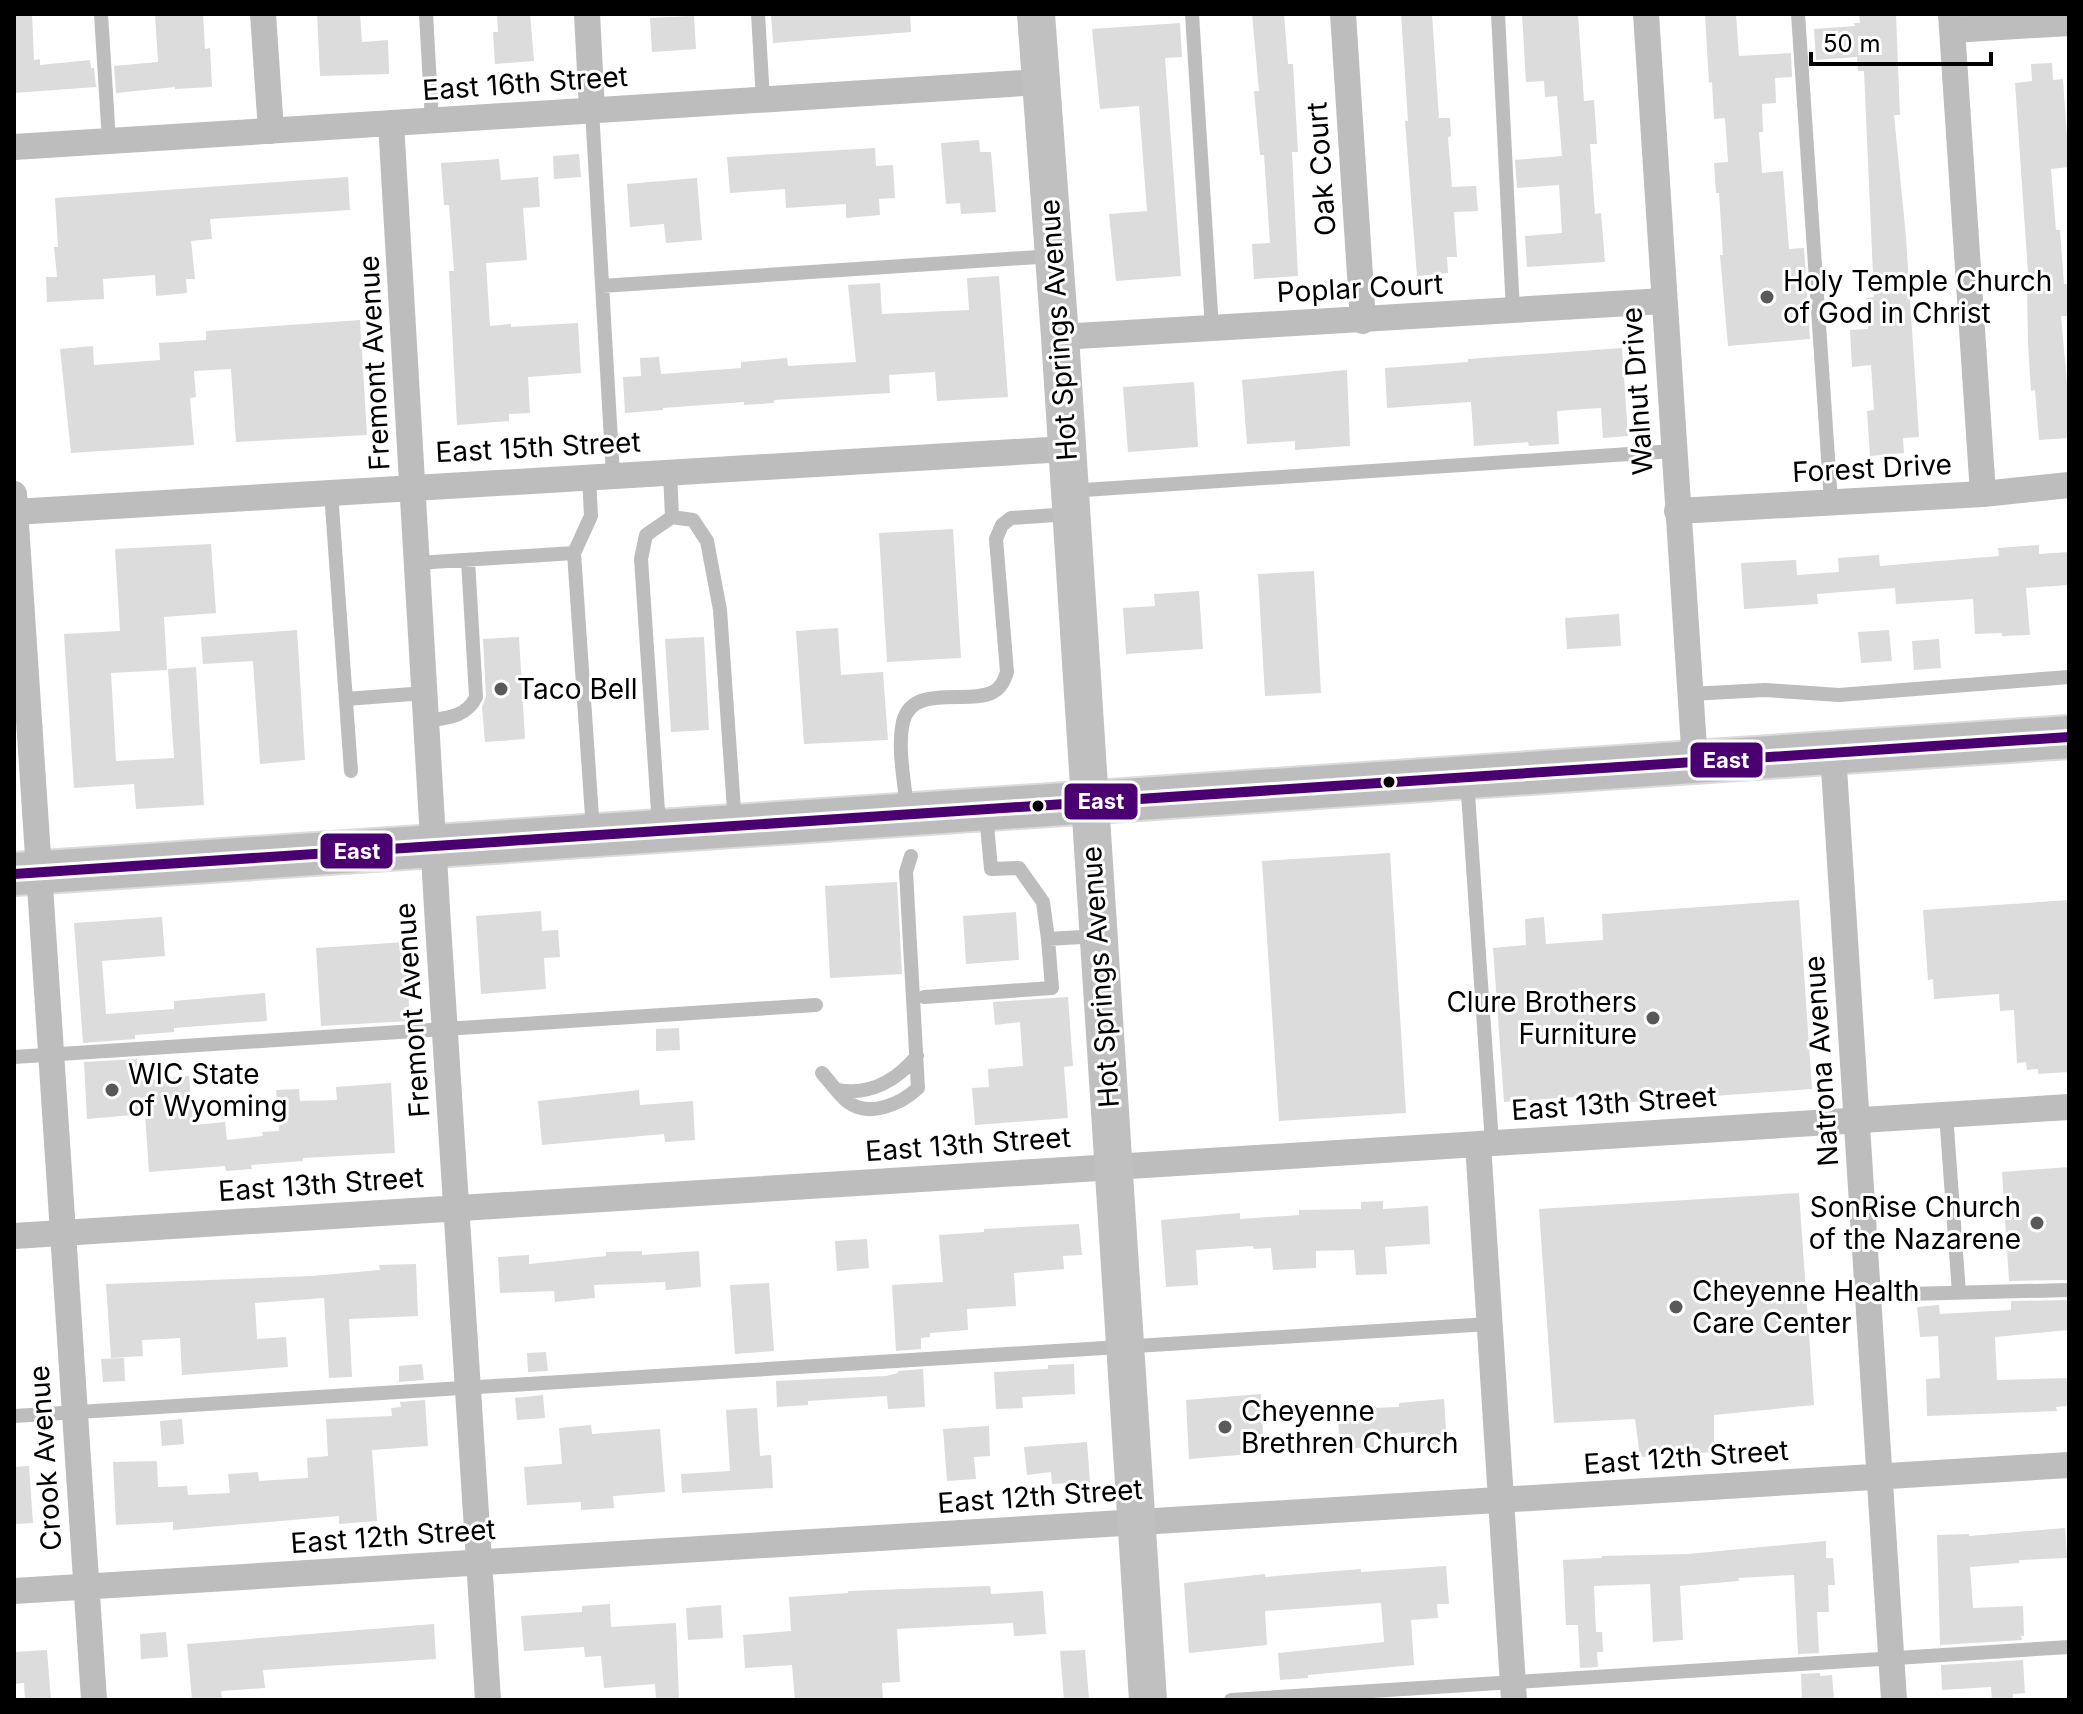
<svg xmlns="http://www.w3.org/2000/svg" width="2083" height="1714" font-family="Inter,sans-serif">
  <style>
    .building { fill: #dcdcdc }
    .lines { fill: none; stroke-linecap: round; stroke-linejoin: round }
    .primary-casing { stroke: #dbdbdb; stroke-width: 46 }
    .lane { stroke: #bdbdbd; stroke-width: 14 }
    .street { stroke: #bdbdbd; stroke-width: 26 }
    .secondary { stroke: #c0c0c0; stroke-width: 38 }
    .primary { stroke: #bdbdbd; stroke-width: 42 }
    .bus-1-casing { stroke: #fff; stroke-width: 16 }
    .bus-1 { stroke: #4b0072; stroke-width: 10 }
    .poi-dot { fill: #595959; stroke: #fff; stroke-width: 3 }
    .bus-dot { fill: #000; stroke: #fff; stroke-width: 3 }
    .labels { text-anchor: middle; dominant-baseline: central; stroke-width: 6; stroke-linejoin: round; paint-order: stroke }
    .street-label { font-size: 28px; fill: #000; stroke: #fff }
    .poi-label { font-size: 28px; fill: #000; stroke: #fff; text-anchor: start }
    .line-badge { stroke: #fff; stroke-width: 3 }
    .badge-label { font-size: 22px; text-anchor: middle; font-weight: bold; fill: #fff }
  </style>
  <rect width="100%" height="100%" fill="#fff"/>
  <path class="building" d="M14,14H32L34,60L40,59V65L90,60L91,68H94L96,87L14,93Z
    M155,14H203L205,49L210,48L212,87L175,89V87L116,93L114,66L158,62Z
    M317,14H360L362,42L388,40L389,74L320,76Z
    M497,14H530L534,61L495,64L493,32H498Z
    M771,14H910L911,32L773,43Z
    M1252,14H1284L1288,64H1293L1298,152H1292L1298,276L1254,279L1252,244L1270,243L1264,155H1260L1254,91H1259Z
    M1401,14H1432L1439,118H1450L1451,136L1448,137L1452,187L1476,186L1478,211L1454,212L1457,257H1447L1448,273L1417,276L1405,121H1408Z
    M1522,14H1578L1584,101L1594,100L1597,144H1590L1595,214L1601,213L1605,262L1527,267L1525,236L1562,233L1559,185L1517,188L1515,160L1562,156L1557,96L1545,97L1544,81L1526,82Z
    M1705,14H1736L1739,56L1791,53L1792,77L1775,78L1776,103L1762,104L1763,132H1759L1762,173L1783,171L1789,249L1804,248L1810,339L1728,346L1720,255H1723L1719,193H1716L1714,163L1728,162L1725,118L1714,119L1712,82L1709,83Z
    M1859,14H1896L1900,115H1894L1906,237L1919,437L1903,438L1904,453L1870,456L1867,411L1874,410L1871,365L1852,367L1850,330L1868,329L1866,298L1874,297L1864,71H1858L1857,57L1816,60L1814,29L1855,26L1854,23H1860Z
    M694,16L696,49L652,52L650,18Z
    M1180,23L1182,57L1165,58L1181,276L1116,281L1109,214L1147,211L1139,106L1100,109L1092,29Z
    M2052,63L2053,80L2063,79L2067,136H2069V167L2051,169L2056,230H2060L2064,284H2069V316H2061L2069,404V438L2039,440L2035,390L2031,391L2028,344L2027,287H2029L2015,83L2032,81L2031,64Z
    M979,140L980,152H991L996,212L961,214L960,203L946,204L941,143Z
    M875,148L876,166L893,165L895,198L879,199L880,215L846,218V204L786,208L785,189L730,193L727,157Z
    M579,154L581,177L554,179L553,156Z
    M499,159L501,180L538,177L540,207L523,208L527,260L486,263L490,326L511,324V327L578,323L581,373L528,377L530,413L509,414V421L457,425L449,271H454L449,205H444L441,163Z
    M348,177L350,210L210,219L212,239L191,241L195,279H186L187,293L156,296L155,275L103,279L104,299L47,302L46,277H57L54,247H58L55,198Z
    M697,178L702,240L666,243L664,224L630,227L627,184Z
    M999,276L1008,397L937,401L935,372L889,375L890,393L774,400V403L744,405V402L663,408V410L625,413L623,377L641,376L640,358L659,357L661,374L741,368V362L787,358L788,366L856,362L848,285L880,283L882,314L969,310L967,278Z
    M360,320L367,435L236,442L231,369L194,371L196,397L190,398L194,445L71,453L60,349L93,346L94,365L160,360L159,343L206,340V331Z
    M1622,348L1628,436L1603,438L1601,408L1583,409L1557,411L1559,444L1529,446L1528,442L1474,446L1471,402L1387,408L1385,368L1468,362V359Z
    M1347,370L1350,446L1295,450V441L1247,444L1242,380Z
    M1194,382L1198,447L1128,452L1123,387Z
    M953,529L961,658L887,662L879,533Z
    M211,544L216,613L164,617L167,670L111,673L116,761L174,758L168,669L196,667L204,805L136,809L134,784L74,788L64,634L120,631L115,549Z
    M2039,545V554L2069,552V585L2026,588L2030,635L2002,636V633L1975,634L1973,599L1896,604L1895,588L1817,594L1818,604L1744,609L1741,563L1796,560L1797,575L1839,572L1838,558L1879,555L1880,566L1999,556L1998,548Z
    M1314,571L1321,693L1265,696L1258,574Z
    M1199,591L1203,649L1126,654L1123,608L1155,606L1154,594Z
    M1619,614L1621,646L1567,649L1565,618Z
    M838,628L841,675L883,672L888,740L804,744L796,631Z
    M297,630L305,760L260,764L253,661L203,664L201,637Z
    M1889,630L1892,661L1861,663L1858,632Z
    M519,637L525,739L485,742L482,707L486,696L483,639Z
    M704,637L709,730L671,732L665,639Z
    M1939,639L1941,668L1914,670L1912,641Z
    M1390,853L1406,1113L1279,1121L1262,861Z
    M897,882L902,974L830,978L825,886Z
    M1799,900L1812,1089L1617,1103L1616,1094L1504,1102L1493,948L1526,945L1525,919L1544,917L1546,944L1603,940L1602,914Z
    M2069,900V1072L2038,1074V1069L2027,1070L2026,1062L2017,1063L2014,1010L2000,1011L1999,994L1934,999L1933,979L1928,980L1923,910Z
    M541,911L542,931L558,930L560,957L544,958L546,989L481,994L476,916Z
    M1016,912L1019,960L966,964L963,916Z
    M162,917L165,956L102,961L106,1014L174,1009V1001L265,993L267,1021L174,1028V1032L135,1035V1039L83,1043L74,923Z
    M405,942L410,1021L321,1026L316,948Z
    M1068,997L1073,1066L1064,1067L1068,1118L975,1125L972,1088L989,1087L988,1069L1023,1066L1020,1022L995,1025L993,1002Z
    M679,1028L680,1050L656,1051V1029Z
    M137,1059L138,1081L189,1076L193,1125L225,1122L227,1140L263,1136L262,1132L279,1131L276,1090L299,1089L300,1101L337,1100L336,1087L391,1083L395,1153L303,1158V1161L251,1165L252,1169L226,1171L225,1166L149,1172L145,1114L87,1119L84,1062Z
    M639,1090L640,1105L693,1101L695,1140L665,1142L664,1134L542,1145L538,1101Z
    M2069,1167V1280L2009,1281L2002,1172Z
    M1799,1193L1814,1405L1714,1415V1452L1640,1457L1635,1419L1554,1423L1539,1209Z
    M1383,1201V1209L1428,1206L1430,1244L1385,1247L1387,1274L1356,1275L1354,1250L1316,1251V1268L1273,1270L1271,1248L1254,1249L1253,1246L1196,1250L1198,1285L1166,1287L1161,1220L1240,1213V1219L1299,1215V1210L1361,1209V1202Z
    M1079,1224L1082,1255L1063,1256L1064,1269L1014,1273L1016,1306L967,1309L968,1330L930,1333V1337L921,1338V1349L896,1351L892,1285L943,1282L939,1235L984,1232V1229Z
    M867,1239L869,1268L837,1271L835,1241Z
    M642,1251V1255L699,1251L701,1287L666,1290L665,1282L594,1285L595,1298L555,1302L554,1291L500,1293L498,1257L529,1255V1264L606,1256V1252Z
    M416,1264L418,1316L349,1319L352,1377L329,1378L324,1298L255,1303L257,1339L286,1337L288,1367L182,1375L180,1338L142,1340L143,1356L111,1358L106,1284L312,1276L380,1270L379,1265Z
    M769,1283L774,1351L735,1354L730,1285Z
    M2069,1300V1330L1995,1337L1997,1380L2069,1378V1406L2056,1407L2057,1411L1927,1416L1926,1379L1940,1378L1938,1336L1920,1337L1917,1307L1939,1305L1940,1314L2011,1310V1301Z
    M546,1352L548,1371L528,1372L527,1353Z
    M124,1358L125,1381L103,1382L101,1359Z
    M422,1364L424,1380L399,1382V1366Z
    M1074,1364L1075,1394L1022,1397L1023,1408L996,1409L994,1372L1048,1369V1365Z
    M923,1369L925,1407L888,1409L887,1396L808,1401V1405L777,1407L776,1381L886,1376L898,1373V1371Z
    M1261,1394L1264,1453L1189,1459L1186,1400Z
    M543,1395L545,1418L517,1420L515,1398Z
    M1444,1399L1447,1444L1416,1447L1415,1432L1374,1436V1447L1340,1449L1338,1417L1372,1415L1371,1408L1399,1407V1403Z
    M425,1400L428,1446L372,1450L377,1521L339,1524V1516L173,1530V1522L116,1525L113,1462L157,1461L158,1487L187,1486L188,1495L230,1493L228,1474L258,1472L259,1481L308,1478L307,1458L328,1456L326,1419L392,1416L391,1408L401,1407L400,1402Z
    M757,1408L760,1456L771,1455L773,1488L682,1493L681,1474L730,1471L726,1410Z
    M182,1419L184,1444L162,1446L160,1421Z
    M591,1425L592,1434L660,1429L665,1492L613,1496L614,1508L581,1510V1502L527,1505L524,1467L562,1464L559,1428Z
    M989,1426L990,1456L974,1457L976,1479L947,1481L943,1429Z
    M1087,1442L1090,1482L1052,1484L1051,1472L1027,1475L1024,1447Z
    M29,1466L33,1523L14,1524V1467Z
    M2065,1528L2067,1558L2019,1560V1563L1970,1567L1973,1608L2023,1606L2024,1636H2021L2022,1640L1940,1645L1937,1535L1969,1534V1536Z
    M1826,1541V1558H1833L1835,1585H1828L1829,1612H1817L1819,1653L1798,1654L1794,1575L1738,1578L1739,1581L1680,1586L1683,1640L1653,1642L1650,1584L1594,1586L1596,1632H1602L1603,1652H1597L1598,1667L1580,1668L1578,1625H1566L1563,1560L1602,1558V1556L1688,1554Z
    M1446,1566L1449,1604H1437L1438,1618L1411,1620L1414,1665L1308,1675V1678L1280,1680L1278,1653L1384,1642L1381,1603L1265,1611L1267,1645L1189,1653L1184,1583L1265,1574V1577L1361,1569V1572Z
    M990,1586L991,1594L1043,1591L1046,1634L1014,1636L1013,1623L897,1629L900,1682L882,1683L883,1700H795L792,1665L745,1668L743,1635L791,1631L789,1597L848,1593V1591Z
    M610,1604L611,1627L676,1623L679,1700H656L655,1684L604,1688L601,1656L585,1657L584,1647L524,1651L521,1616L582,1612V1606Z
    M721,1605L723,1638L688,1640L686,1608Z
    M434,1624L436,1659L263,1670L265,1688L221,1691L222,1700H192L187,1644Z
    M166,1632L168,1657L141,1659L140,1634Z
    M47,1650L51,1700H25L24,1683L14,1684V1652Z
    M1085,1650L1089,1699L1064,1700L1060,1651Z
    M2023,1660L2025,1693L2013,1694V1700H1992L1991,1687L1942,1690L1941,1665Z
    M1820,1673V1676L1832,1675L1834,1699L1802,1700L1801,1674Z"/>
  <g class="lines">
    <g class="primary-casing">
      <path id="primary" d="M14,874L2069,737"/>
    </g>
    <path class="lane" d="M101,14L109,141
      M426,14L432,121
      M758,14L763,100
      M1192,14L1212,329
      M1498,14L1513,311
      M1798,14L1831,502
      M592,110L613,475
      M602,286L1053,256
      M670,472L672,517
      M1069,491L1674,451
      M331,492L351,771
      M574,553L591,516L589,477
      M417,563L574,553L593,831
      M1690,694L1765,690L1839,695L2069,677
      M346,699L425,693
      M426,721C446,718 467,717 476,697L468,560
      M1467,779L1492,1143
      M907,810C905,783 897,749 903,722C912,683 969,705 993,692C1001,688 1004,681 1007,672L996,539L1002,525L1011,518L1070,514
      M986,814L991,869L1019,868L1043,902L1048,939
      M659,826L641,559L646,535L672,517L693,520L707,541L720,610L735,824
      M924,997L1052,988L1048,939L1098,936
      M14,1057L816,1005
      M822,1073C830,1082 838,1094 848,1102C869,1118 901,1104 918,1088L906,872L911,856
      M837,1090C870,1096 897,1080 917,1056
      M1946,1114L1959,1293
      M1868,1295L2069,1290
      M14,1416L1489,1324
      M1231,1700L2069,1647"/>
    <path class="street" d="M263,14L271,131
      M587,14L592,110
      M1343,14L1363,321
      M1646,14L1695,763
      M1951,14L1983,494
      M1952,30L2069,23
      M391,123L438,925L488,1700
      M14,147L1040,82
      M1060,337L1664,301
      M14,494L94,1700
      M1677,511L1983,494L2069,485
      M14,512L1066,449
      M1833,753L1894,1700
      M1478,1144L1514,1700
      M14,1236L2069,1107
      M14,1591L2069,1465"/>
    <path class="secondary" d="M1036,14L1060,337L1148,1700"/>
    <use href="#primary" class="primary"/>
    <g class="bus-1-casing">
      <path id="bus-1" d="M14,874L2069,737"/>
    </g>
    <use href="#bus-1" class="bus-1"/>
  </g>
  <g class="poi-dot">
    <circle cx="1767" cy="297" r="8"/>
    <circle cx="501" cy="689" r="8"/>
    <circle cx="1653" cy="1018" r="8"/>
    <circle cx="112" cy="1090" r="8"/>
    <circle cx="2037" cy="1223" r="8"/>
    <circle cx="1676" cy="1307" r="8"/>
    <circle cx="1225" cy="1427" r="8"/>
  </g>
  <g class="bus-dot">
    <circle cx="1389" cy="782" r="7"/>
    <circle cx="1038" cy="806" r="7"/>
  </g>
  <g class="labels">
    <g class="street-label">
      <text transform="translate(525 83) rotate(-4)">East 16th Street</text>
      <text transform="translate(1321 169) rotate(-94)">Oak Court</text>
      <text transform="translate(1360 288) rotate(-3)">Poplar Court</text>
      <text transform="translate(1058 330) rotate(-94)">Hot Springs Avenue</text>
      <text transform="translate(374 363) rotate(-93)">Fremont Avenue</text>
      <text transform="translate(1637 391) rotate(-94)">Walnut Drive</text>
      <text transform="translate(538 447) rotate(-3)">East 15th Street</text>
      <text transform="translate(1872 468) rotate(-3)">Forest Drive</text>
      <text transform="translate(1100 977) rotate(-94)">Hot Springs Avenue</text>
      <text transform="translate(412 1010) rotate(-94)">Fremont Avenue</text>
      <text transform="translate(1821 1061) rotate(-94)">Natrona Avenue</text>
      <text transform="translate(1614 1103) rotate(-4)">East 13th Street</text>
      <text transform="translate(968 1144) rotate(-4)">East 13th Street</text>
      <text transform="translate(321 1184) rotate(-4)">East 13th Street</text>
      <text transform="translate(1686 1457) rotate(-4)">East 12th Street</text>
      <text transform="translate(45 1458) rotate(-94)">Crook Avenue</text>
      <text transform="translate(1040 1496) rotate(-4)">East 12th Street</text>
      <text transform="translate(393 1536) rotate(-4)">East 12th Street</text>
    </g>
    <g class="poi-label">
      <text x="1783" y="281">Holy Temple Church<tspan x="1783" dy="32">of God in Christ</tspan></text>
      <text x="517" y="689">Taco Bell</text>
      <text x="1637" y="1002" text-anchor="end">Clure Brothers<tspan x="1637" dy="32">Furniture</tspan></text>
      <text x="128" y="1074">WIC State<tspan x="128" dy="32">of Wyoming</tspan></text>
      <text x="2021" y="1207" text-anchor="end">SonRise Church<tspan x="2021" dy="32">of the Nazarene</tspan></text>
      <text x="1692" y="1291">Cheyenne Health<tspan x="1692" dy="32">Care Center</tspan></text>
      <text x="1241" y="1411">Cheyenne<tspan x="1241" dy="32">Brethren Church</tspan></text>
    </g>
  </g>
  <g class="line-badge">
    <rect x="1689" y="741" width="75" height="38" rx="8" fill="#4b0072"/>
    <rect x="1063" y="782" width="76" height="39" rx="8" fill="#4b0072"/>
    <rect x="319" y="832" width="75" height="38" rx="8" fill="#4b0072"/>
  </g>
  <g class="badge-label">
    <text x="1726" y="768">East</text>
    <text x="1101" y="809">East</text>
    <text x="357" y="859">East</text>
  </g>
  <rect width="2083" height="1714" fill="none" stroke="#000000" stroke-width="32"/>
  <path d="M1811 52v12h180v-12" fill="none" stroke="#000000" stroke-width="4"/>
  <text x="1823" y="52" font-size="24" fill="#000000" stroke="#ffffff" stroke-width="6" paint-order="stroke">50 m</text>
</svg>
